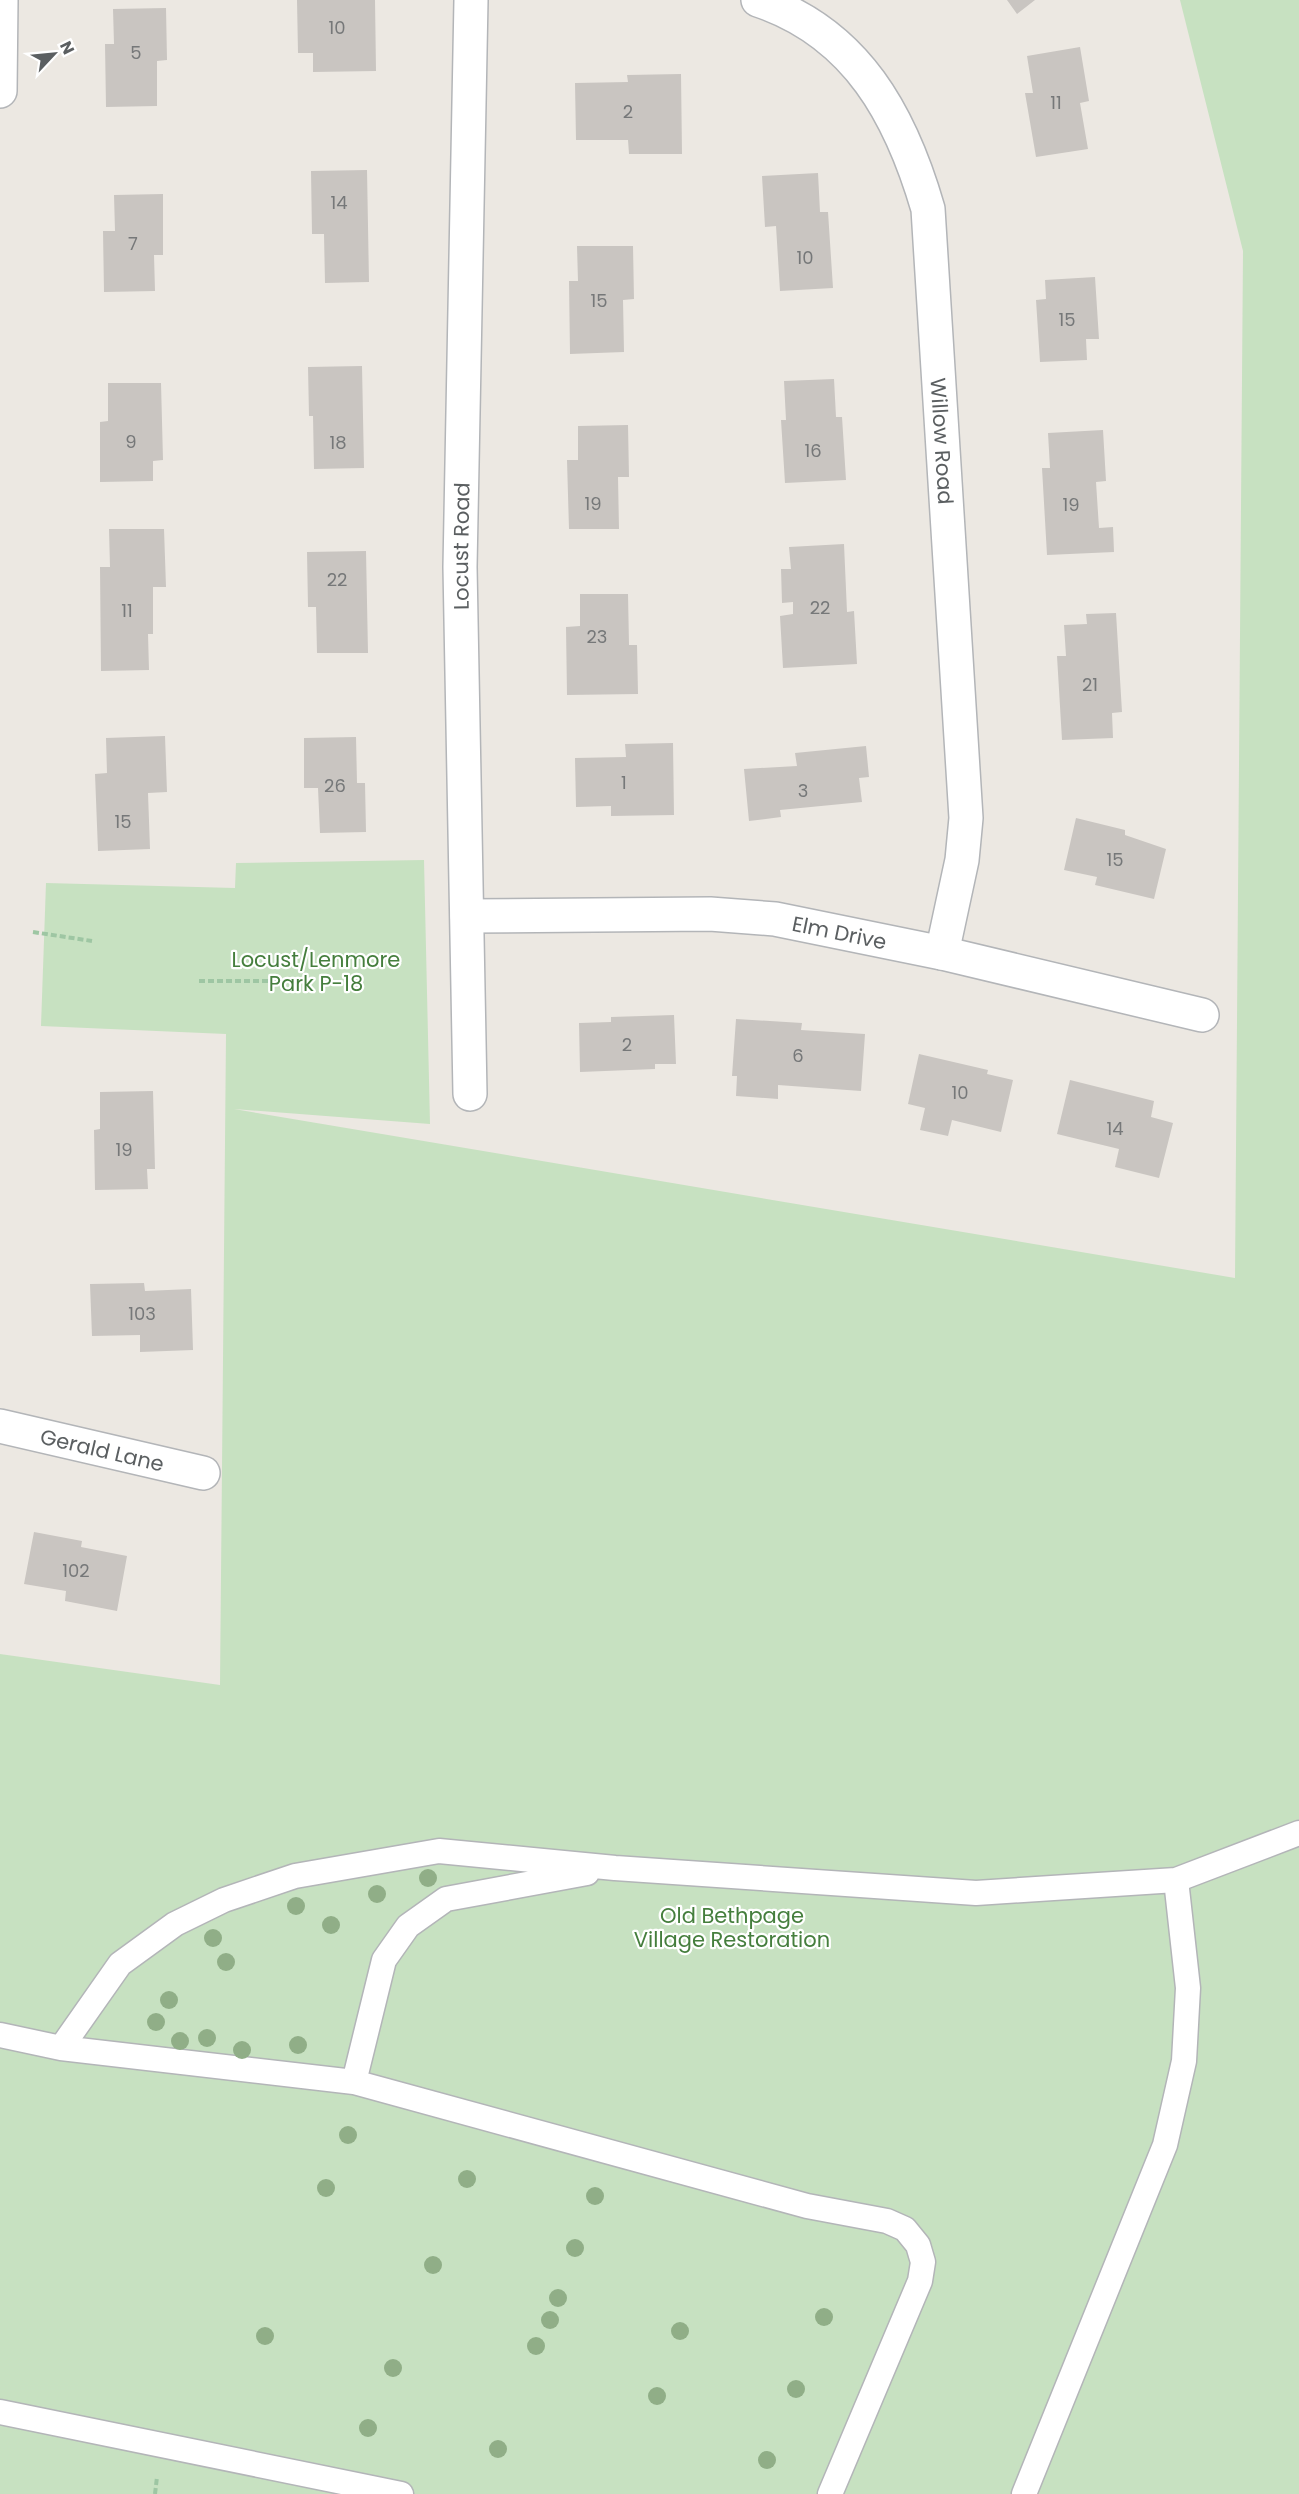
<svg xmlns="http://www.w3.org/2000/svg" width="1299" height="2494" font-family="Poppins,sans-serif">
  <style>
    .green { fill: #c7e1c1 }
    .building { fill: #c9c5c1 }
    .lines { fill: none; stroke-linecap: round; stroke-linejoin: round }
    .lane-casing { stroke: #b3b5b8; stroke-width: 27 }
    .street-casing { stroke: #b3b5b8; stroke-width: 36 }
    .path { stroke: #9ec6a3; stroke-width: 4; stroke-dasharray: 6 3; stroke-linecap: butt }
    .lane { stroke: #fff; stroke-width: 24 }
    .street { stroke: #fff; stroke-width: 33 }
    .tree { fill: #90ae87 }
    .labels { text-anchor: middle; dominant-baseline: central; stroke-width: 4.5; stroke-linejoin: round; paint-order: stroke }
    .number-label { font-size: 18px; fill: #767879 }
    .street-label { font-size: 21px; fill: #5b5f61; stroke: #fff }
    .park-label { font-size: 21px; fill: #457e3d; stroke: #fff }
  </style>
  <rect width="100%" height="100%" fill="#ece8e2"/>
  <path class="green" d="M1180,0H1299V2494H0V1654L220,1685L226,1034L41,1026L46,883L235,888L236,863L424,860L430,1124L234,1109L1235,1278L1243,251Z"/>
  <path class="building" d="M297,0H375L376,71L313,72V53H298Z
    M1007,0H1035L1017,14Z
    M166,8L167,60L157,61V106L106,107L105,44H114L113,9Z
    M1080,47L1089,101L1080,103L1088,149L1036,157L1025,93H1033L1027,56Z
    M681,74L682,154H629L628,140H576L575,83L628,82L627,75Z
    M367,170L369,282L325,283L324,234H312L311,171Z
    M818,173L820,212H828L833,288L780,291L776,226L765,227L762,176Z
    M163,194V255H154L155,291L104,292L103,231H115L114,195Z
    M577,246H633L634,299L623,300L624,352L570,354L569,281H578Z
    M1095,277L1099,339H1086L1087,360L1040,362L1036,300L1046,299L1045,280Z
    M362,366L364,468L314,469L313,416H309L308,367Z
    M834,379L836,417H842L846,480L785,483L781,420H786L784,381Z
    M108,383H161L163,460L153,461V481L100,482V422L108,421Z
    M628,425L629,477H618L619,529H569L567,460H578V426Z
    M1103,430L1106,481L1096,482L1099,528L1113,527L1114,552L1047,555L1042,468H1050L1048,433Z
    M109,529H164L166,587H153V634H148L149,670L101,671L100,567H110Z
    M844,544L847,612L854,611L857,664L783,668L780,616L793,614V602L782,603L781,569H791L789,547Z
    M366,551L368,653H317L316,607H308L307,552Z
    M580,594H628L629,645H637L638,694L567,695L566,627L580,626Z
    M1116,613L1122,712L1112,713L1113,738L1062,740L1057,656H1066L1064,625L1087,624L1086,614Z
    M165,736L167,792L148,793L150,849L98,851L95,774L107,773L106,738Z
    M356,737L357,783H365L366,832L320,833L318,788H304V738Z
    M673,743L674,815L611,816V806L576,807L575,758L626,757L625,744Z
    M866,746L869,777L859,778L862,802L780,810L781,817L749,821L744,769L797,766L795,753Z
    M1076,818L1125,830V835L1166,849L1154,899L1095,885L1097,877L1064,870Z
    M674,1015L676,1064H655V1069L580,1072L579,1023L611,1022V1017Z
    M736,1019L802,1023L801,1030L865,1034L861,1091L778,1085V1099L736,1096L737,1076H732Z
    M919,1054L988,1070L987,1074L1013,1080L1001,1132L952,1120L948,1136L920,1130L925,1108L908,1104Z
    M1070,1080L1154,1101L1151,1117L1173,1123L1159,1178L1115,1167L1119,1149L1057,1134Z
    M153,1091L155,1169H147L148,1189L95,1190L94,1130L100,1129V1092Z
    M144,1283L145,1291L191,1289L193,1350L140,1352V1335L92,1336L90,1284Z
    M34,1532L82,1541L81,1547L127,1556L117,1611L65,1601L66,1591L24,1584Z"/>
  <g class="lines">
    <g class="lane-casing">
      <path id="lane" d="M0,2035L61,2048L354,2082L807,2206L887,2221L905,2229L918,2245L923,2262L920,2281L830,2494
        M61,2048L120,1964L175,1924L224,1900L295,1876L439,1851L615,1868L976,1893L1176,1880L1299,1833
        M354,2082L384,1960L408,1926L446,1899L587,1873
        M0,2412L401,2494
        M1024,2494L1165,2145L1184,2061L1188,1988L1176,1880"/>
    </g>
    <g class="street-casing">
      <g id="street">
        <path id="s1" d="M758,0C857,33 901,116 928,209L966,818L962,860L942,953"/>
        <path d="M0,91L1,0"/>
        <path id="s2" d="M467,916L710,914L775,919L942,953L1202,1015"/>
        <path id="s3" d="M470,1094L460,567L471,0"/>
        <path id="s4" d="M0,1426L203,1473"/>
      </g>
    </g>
    <path class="path" d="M33,932L92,941
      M199,981H287
      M155,2494L157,2477"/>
    <use href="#lane" class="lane"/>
    <use href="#street" class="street"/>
  </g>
  <g class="tree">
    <circle cx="428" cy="1878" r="9"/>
    <circle cx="377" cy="1894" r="9"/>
    <circle cx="296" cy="1906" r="9"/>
    <circle cx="331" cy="1925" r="9"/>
    <circle cx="213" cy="1938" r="9"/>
    <circle cx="226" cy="1962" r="9"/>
    <circle cx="169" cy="2000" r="9"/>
    <circle cx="156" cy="2022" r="9"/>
    <circle cx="207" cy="2038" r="9"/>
    <circle cx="180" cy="2041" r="9"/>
    <circle cx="298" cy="2045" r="9"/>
    <circle cx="242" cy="2050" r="9"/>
    <circle cx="348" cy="2135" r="9"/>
    <circle cx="467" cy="2179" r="9"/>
    <circle cx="326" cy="2188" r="9"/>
    <circle cx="595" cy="2196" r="9"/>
    <circle cx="575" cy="2248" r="9"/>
    <circle cx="433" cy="2265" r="9"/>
    <circle cx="558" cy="2298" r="9"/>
    <circle cx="824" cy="2317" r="9"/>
    <circle cx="550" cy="2320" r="9"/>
    <circle cx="680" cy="2331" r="9"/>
    <circle cx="265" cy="2336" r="9"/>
    <circle cx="536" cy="2346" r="9"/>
    <circle cx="393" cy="2368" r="9"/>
    <circle cx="796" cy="2389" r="9"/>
    <circle cx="657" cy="2396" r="9"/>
    <circle cx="368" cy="2428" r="9"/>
    <circle cx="498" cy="2449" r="9"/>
    <circle cx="767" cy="2460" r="9"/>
  </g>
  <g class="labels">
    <g class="number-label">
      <text x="337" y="27">10</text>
      <text x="136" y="52">5</text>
      <text x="1056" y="102">11</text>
      <text x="628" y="111">2</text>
      <text x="339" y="202">14</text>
      <text x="133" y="243">7</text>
      <text x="805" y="257">10</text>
      <text x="599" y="300">15</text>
      <text x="1067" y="319">15</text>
      <text x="131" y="441">9</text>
      <text x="338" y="442">18</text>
      <text x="813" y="450">16</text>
      <text x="593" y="503">19</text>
      <text x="1071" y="504">19</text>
      <text x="337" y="579">22</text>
      <text x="820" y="607">22</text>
      <text x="127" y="610">11</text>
      <text x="597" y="636">23</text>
      <text x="1090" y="684">21</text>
      <text x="624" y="782">1</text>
      <text x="335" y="785">26</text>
      <text x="803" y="790">3</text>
      <text x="123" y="821">15</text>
      <text x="1115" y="859">15</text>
      <text x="627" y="1044">2</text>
      <text x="798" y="1055">6</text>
      <text x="960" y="1092">10</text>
      <text x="1115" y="1128">14</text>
      <text x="124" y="1149">19</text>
      <text x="142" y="1313">103</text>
      <text x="76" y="1570">102</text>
    </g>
    <g class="street-label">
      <text stroke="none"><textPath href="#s1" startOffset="514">Willow Road</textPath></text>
      <text stroke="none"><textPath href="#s3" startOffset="548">Locust Road</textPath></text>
      <text stroke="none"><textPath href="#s2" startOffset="374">Elm Drive</textPath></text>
      <text stroke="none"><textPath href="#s4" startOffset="105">Gerald Lane</textPath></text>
    </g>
    <g class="park-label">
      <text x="316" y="959">Locust/Lenmore<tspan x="316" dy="24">Park P-18</tspan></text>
      <text x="732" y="1915">Old Bethpage<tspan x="732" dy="24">Village Restoration</tspan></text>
    </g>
  </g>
  <g transform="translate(54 54) rotate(64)" stroke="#ffffff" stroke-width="4.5" paint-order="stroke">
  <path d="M0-4.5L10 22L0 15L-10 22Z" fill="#5b5f61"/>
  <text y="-9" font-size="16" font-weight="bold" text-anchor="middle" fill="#5b5f61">N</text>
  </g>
</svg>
